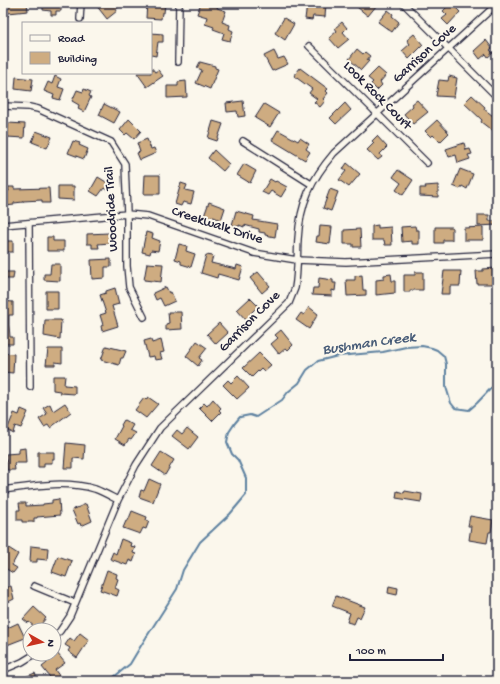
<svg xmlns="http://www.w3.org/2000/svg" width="500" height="684" font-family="'Gochi Hand',sans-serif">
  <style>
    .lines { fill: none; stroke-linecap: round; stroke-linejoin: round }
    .stream { stroke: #5d81a0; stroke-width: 2 }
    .building { fill: #ceac81; stroke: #22223b }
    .minor-casing { stroke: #22223b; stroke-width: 8 }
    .minor { stroke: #fbf7ec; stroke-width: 5.5 }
    .labels { text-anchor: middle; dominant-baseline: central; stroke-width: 4; stroke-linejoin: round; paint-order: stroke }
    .street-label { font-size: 14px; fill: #22223b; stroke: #fbf7ec }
    .water-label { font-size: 15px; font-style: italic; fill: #445976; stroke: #fbf7ec }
  </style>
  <rect width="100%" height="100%" fill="#fbf7ec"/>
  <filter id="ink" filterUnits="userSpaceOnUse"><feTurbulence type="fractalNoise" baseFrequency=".025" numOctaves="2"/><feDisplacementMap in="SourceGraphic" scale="8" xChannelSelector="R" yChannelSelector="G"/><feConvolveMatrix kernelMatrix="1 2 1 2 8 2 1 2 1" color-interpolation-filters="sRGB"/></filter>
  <g filter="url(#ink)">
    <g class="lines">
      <path class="stream" d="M109,681L130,664L142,644L177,589L183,570L200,542L230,514L246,495V478L238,460L232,454L227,442L229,432L235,423L240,417L250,415L256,417L282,400L288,392L299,383L307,370L318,361L338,356L383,352L406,347L422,346L432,348L437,350L444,356L446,364V387L451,403L455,408L469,410L477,403L497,382"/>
    </g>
    <path class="building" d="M8,3H27L28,11L8,13V16L3,17V8H8Z
      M43,3H61V11H56V15H51V11L43,10Z
      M99,3H116L119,7L116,9L117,11L107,19L96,5Z
      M147,3L165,4L164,13H162L161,19L146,18Z
      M201,3L209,5L210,3L218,5L217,8L226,11L222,22L230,25L229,29L233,31L230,41L222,39L224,33L213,29L214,27L205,24L207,17L197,14Z
      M316,3H326L325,17L313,16L312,20L305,19L307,4L316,5Z
      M361,3H374L377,5L368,16L357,7Z
      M451,3L460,12L448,25L442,19L447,15L443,11Z
      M388,10L393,14L392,16L399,22L392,32L378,22Z
      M284,18L294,24L285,40L275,33Z
      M342,22L347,28L343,32L349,39L338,48L329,38L337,31L335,28Z
      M151,33L163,34V42H158L156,56L151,55Z
      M414,34L423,45L409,59L402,51L410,44L407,40Z
      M486,40L492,48L490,50L493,53L488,57L486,54L480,59L474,51Z
      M357,49L363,54L365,52L370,56L367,60L369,61L361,70L349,59Z
      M274,51L278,59L284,57L288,64L272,71L264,56Z
      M200,62L215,66V68L218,69L210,89L196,83L202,70L197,68Z
      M151,67L155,72L158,70L163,76L147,87L137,73H151Z
      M300,68L328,89L326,91L328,93L323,99L325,101L320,107L314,102L317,99L309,93L312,89L294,76Z
      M378,68L386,75L380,82L382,85L377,90L371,84L373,82L368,78Z
      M55,76L61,79L58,87L64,89L60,100L53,98L54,95L44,91L48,82L52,84Z
      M449,76L457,78L454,97L436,96L439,80L448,81Z
      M16,77L33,79L31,91L15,89Z
      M186,81L187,97L167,98V86H178V82Z
      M84,89L91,92L89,96L91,97L84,112L78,109L79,105L72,101L77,90L83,92Z
      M472,95L485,107L484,109L497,119V128L494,132L481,122L482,120L464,103Z
      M417,100L428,112L413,124L404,114L413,106L412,104Z
      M243,101L245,116L238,117L237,111L227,112L226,103Z
      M345,103L351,110L336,124L330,118Z
      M104,104L120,112L114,123L99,115Z
      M264,104L279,113L270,127L255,118Z
      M129,119L141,131L134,139L127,133L125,135L120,130Z
      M437,120L449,133L440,142L433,135L431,137L425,131Z
      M213,121L223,124L217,141L208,138Z
      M8,123L25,124L24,138L7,137Z
      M278,130L298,141L300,138L309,144L306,149L310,152L305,160L272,140Z
      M36,131L52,137L47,148L32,142Z
      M377,136L387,147L380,154L382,157L378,160L367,150L374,143L372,141Z
      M147,139L151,149L154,148L156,153L140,160L137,153L140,152L137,143Z
      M73,141L80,143L79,145L88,149L84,159L68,153Z
      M464,143L466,150L470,149L472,154L468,155L470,159L458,163L456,155L449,157L446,149Z
      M214,150L229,164L223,171L208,158Z
      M347,163L360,174L349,187L339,180L346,171L343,169Z
      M244,164L256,171L250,183L237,175Z
      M460,169L473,174L467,189L462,186L460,189L453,186Z
      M398,170L413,180L403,195L396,190L401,183L393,177Z
      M145,175H160V194H144Z
      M98,177L111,185L108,190L104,188L98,196L90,191Z
      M270,179L275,182L276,181L287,187L281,197L271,191L268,195L262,192Z
      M181,183L187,185L185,190L194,192L191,204L183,202L181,206L175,204Z
      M438,185V197L420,196V188H426L425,186Z
      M58,186H74V200L58,199Z
      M8,187H14V189L49,188L50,203H42V200L23,201V202L14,203V205L6,206V191H9Z
      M330,189L338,192L331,211L323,208Z
      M209,202L225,208L221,220L211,216L210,218L204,216Z
      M236,211L254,216L253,220L277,224L275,237L265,235V233L259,232V229L244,225V227L239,225V227L232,225Z
      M478,215H489V221H497V225L478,226Z
      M378,225V228L391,227L392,245H385L384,240H372V226Z
      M320,226L332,227L330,244L316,242L317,236H319Z
      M415,226L416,230H419V244H412V241L402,242L401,227Z
      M435,227H452V240H443V243H435Z
      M483,227V240H464V228Z
      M360,229L361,247H353V244H344V230Z
      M146,232L153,234L152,238L160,241L158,251L151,250L150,254L142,252Z
      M109,233L110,243L98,244L99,248H92V244H87V234Z
      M47,237H53V241H64V251H47Z
      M3,241H13V252H3Z
      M179,244L187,246L186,251L195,254L191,267L181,264V261L175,259Z
      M206,255L213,256L211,263L236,269L237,265L243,267L239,280L218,274L217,278L201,273Z
      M111,259V267H105V278L92,279L91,260Z
      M147,263L163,264L161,282L144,280Z
      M51,264H60V281L44,280V274H50Z
      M496,268L497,282L493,283V284H477L476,271H483V269Z
      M444,271H461L460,286H450V294H441Z
      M3,272H14L13,279H3Z
      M258,272L270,286L262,293L250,278Z
      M415,272H423V290H410V292H404V275H415Z
      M391,274L392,281H395V293L376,295V280L384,279V275Z
      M362,275L363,290H366V295L347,296L346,280H355V276Z
      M319,278L333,280V283H336L335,291L332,290V296L312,295L313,288H318Z
      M166,287L169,293L171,292L175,301L164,306L160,298L156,300L153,293Z
      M115,288L119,304L112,306L118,326L102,331L101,326L103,325L100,315L106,313L100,295L106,293V291Z
      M46,291H58V309H46Z
      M250,298L258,306L250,314L251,315L246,320L237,310Z
      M3,301L13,302V315H9V325L10,337H13V344H3Z
      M309,307L318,314L309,329L296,320L301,313L304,315Z
      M168,312H181L182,329L166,330V324L169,323Z
      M45,320H61L60,339L44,336Z
      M219,323L228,333L216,344L207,334Z
      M281,330L293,345L288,350L286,348L279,354L271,344L278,338L275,335Z
      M151,339L152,343L161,340L164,352L160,353L162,359L155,360L154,356L148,357L144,341Z
      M197,341L207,348L199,358L202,360L198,366L186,356Z
      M106,346L126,351L123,358H121L119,365L101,360Z
      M48,349H62V363L55,362V365H46Z
      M3,353L14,354L13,373L3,372Z
      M259,353L271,365L264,371L261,368L252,377L243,368Z
      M53,376H65L64,385L75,386V394L60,393V391L53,390Z
      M238,376L249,388L237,399L223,385L228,380L231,383Z
      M148,397L158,404L146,418L135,410L144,398L146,400Z
      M213,399L221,408L219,410L221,412L212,421L199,408L204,403L207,406Z
      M65,403L71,412L50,428L48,425L44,427L39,419L47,414L43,408L50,404L53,411Z
      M21,409L28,412L21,428L15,426L13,433L7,430L14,413L19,415Z
      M124,420L133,425L130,430L136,433L131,440L129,439L125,445L115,439L122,426L121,425Z
      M187,428L198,437L189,449L172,436L177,430L182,434Z
      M66,443L85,445L84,459L73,458V468H64Z
      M25,448L26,463H14L15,470H7L6,454L19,453V449Z
      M38,452H54V459H52V463H44V467H38Z
      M161,452L174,460L165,475L152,466Z
      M149,479L160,484L153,502L139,497L141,490L144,491Z
      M397,491L404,493L405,491L422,494L421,502L396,498Z
      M59,499L60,515L37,517V518H34V522H22V520H17V510H20L19,503H26V506L43,505V504L52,503V500Z
      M86,504L92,521L81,526L80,523L78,524L72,510Z
      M132,511L147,517L146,520L149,521L146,529L143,528L140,534L123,528L126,521H128Z
      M470,516L493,520L491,532H489L487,543L469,540L471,526H468Z
      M121,539L131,543L130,546L135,547L133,553L136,554L133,562L129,560L127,565L110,559L113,552L116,554Z
      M31,546L48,548L47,560L37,559V562H30Z
      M7,547L18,554L12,565L17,568L13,573L3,567V553Z
      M58,556L72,561L66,577L52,572Z
      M107,570L117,574L116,578L118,579L115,588L119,590L117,596L100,590Z
      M11,586L14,599L6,603L3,600V588Z
      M389,586L398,588L397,595L388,593Z
      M336,596L365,607L360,618L357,617L354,624L347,622L350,613L332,606Z
      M34,607L46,618L37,629L29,622L28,623L23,619Z
      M18,623L25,638L7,645L3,635V630Z
      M80,633L89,640L77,658L68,651L70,648L65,645L70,638L74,641Z
      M57,653L65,663L55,670L60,677L53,681L42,667L47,663L46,661Z
      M35,673L38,681H15Z"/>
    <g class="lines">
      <g class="minor-casing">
        <path id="minor" d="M403,3L497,97
          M80,19L81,3
          M309,46L427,163
          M178,62L179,3
          M3,106L29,107L38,109L111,142L125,164L127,214V266L129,287L144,317
          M243,141L311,184
          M29,223L30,387
          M3,225L127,214L148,216L254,253L297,260L346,262L497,254
          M3,490C33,486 66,480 95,489C103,492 110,496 118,500
          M34,586L75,603
          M54,637L60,631L70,616L118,500L136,465L160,428L289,303C291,298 293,293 295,288C298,272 297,255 298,239C300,203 311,180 334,153L497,4
          M3,670L22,662L35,654"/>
      </g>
      <use href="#minor" class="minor"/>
    </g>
  </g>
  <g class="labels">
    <g class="street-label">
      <text transform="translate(425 54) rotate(-42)">Garrison Cove</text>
      <text transform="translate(377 96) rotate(45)">Look Rock Court</text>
      <text transform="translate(112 209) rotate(-93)">Woodride Trail</text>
      <text transform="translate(217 226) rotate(18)">Creekwalk Drive</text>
      <text transform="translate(250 322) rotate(-45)">Garrison Cove</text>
    </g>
    <g class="water-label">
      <text transform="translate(369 344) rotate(-8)">Bushman Creek</text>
    </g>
  </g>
  <rect width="500" height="684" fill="none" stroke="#fbf7ec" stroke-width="16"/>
  <rect x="8" y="8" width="484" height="668" fill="none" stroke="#22223b" stroke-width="1.5" filter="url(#ink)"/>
  <rect x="22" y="22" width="130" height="52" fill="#fbf7ec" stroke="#a4a2a5"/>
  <rect x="30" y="35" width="20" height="6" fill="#fbf7ec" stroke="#a4a2a5"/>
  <text x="58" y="42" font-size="12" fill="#22223b">Road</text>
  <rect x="30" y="52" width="20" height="12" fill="#ceac81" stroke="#a4a2a5"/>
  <text x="58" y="62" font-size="12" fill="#22223b">Building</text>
  <g transform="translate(42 642) rotate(98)"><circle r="19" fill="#fbf7ec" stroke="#a4a2a5"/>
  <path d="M0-3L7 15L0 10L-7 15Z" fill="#c8321e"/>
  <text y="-6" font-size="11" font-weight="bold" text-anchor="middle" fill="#22223b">N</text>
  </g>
  <path d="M350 654v6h93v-6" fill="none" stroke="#22223b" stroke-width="2"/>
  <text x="356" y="654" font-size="12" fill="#22223b" stroke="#fbf7ec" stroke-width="3" paint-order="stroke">100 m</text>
</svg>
